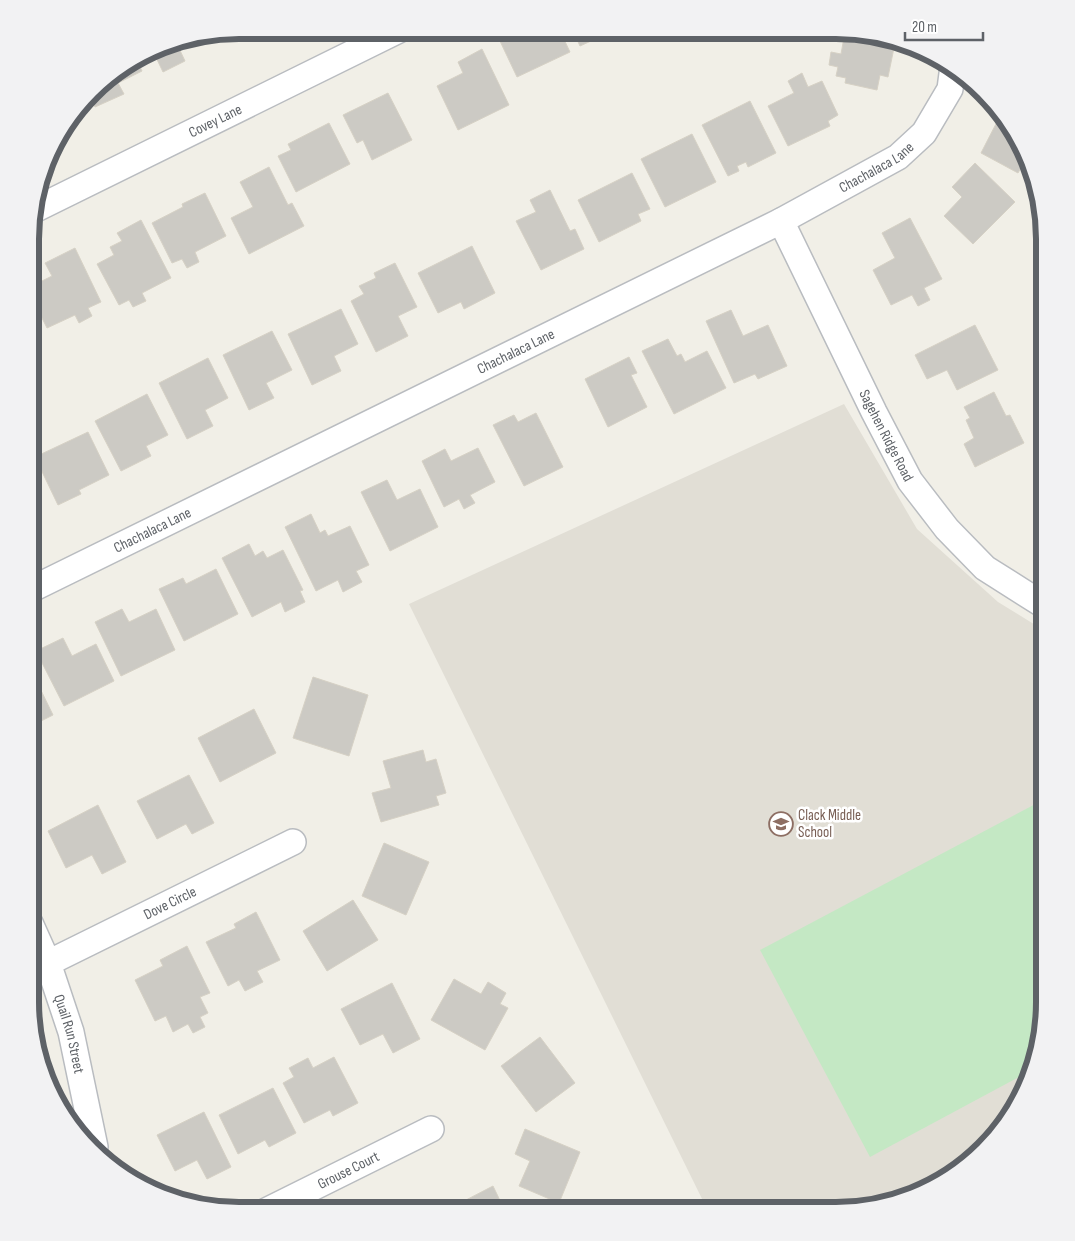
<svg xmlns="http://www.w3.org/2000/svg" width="1075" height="1241" font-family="'Sofia Sans Condensed',sans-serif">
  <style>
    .education { fill: #e1ded5 }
    .green { fill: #c4e8c4 }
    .building { fill: #cccac4; stroke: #d6d1c5 }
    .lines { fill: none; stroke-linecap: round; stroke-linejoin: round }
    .street-casing { stroke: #b9bcc0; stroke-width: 28 }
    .street { stroke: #fff; stroke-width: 25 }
    .labels { text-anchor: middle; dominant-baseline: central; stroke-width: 5; stroke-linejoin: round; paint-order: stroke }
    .street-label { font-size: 15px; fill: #5e6267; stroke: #fff }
    .education-label { font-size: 15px; fill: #785e54; stroke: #fff; text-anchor: start }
    .rim { fill: none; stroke: #5e6267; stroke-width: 6 }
  </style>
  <rect width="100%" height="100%" fill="#f1efe7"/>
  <path class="education" d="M844,404L917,529L998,602L1045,631V1017L1034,1069L1010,1118L941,1183L850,1211H708L409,604Z"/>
  <path class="green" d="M1045,799V1017L1034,1069L870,1157L760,950Z"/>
  <path class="building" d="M517,31H560L570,52L517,77L499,39Z
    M573,31H613L580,46Z
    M845,32H864L895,43L888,77L880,75L877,90L845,83L846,78L836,76L838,67L829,65L831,52L841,54Z
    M180,40L176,42L185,61L163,72L153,51L171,41Z
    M482,49L509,105L458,130L437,86L463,73L458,62Z
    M137,61L142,71L118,83L124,94L95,107L90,95L101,81Z
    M802,73L808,87L822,81L838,115L828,121L830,126L788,146L768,106L794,93L788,81Z
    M388,93L412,140L372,160L363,140L357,143L343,115Z
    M750,101L776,153L748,167L746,162L737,166L739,171L728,176L702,125Z
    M1000,116L1017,134L1027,157L1018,173L981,153Z
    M329,123L350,164L296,192L278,156L291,150L288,144Z
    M692,134L716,182L665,207L641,159Z
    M975,163L1015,202L973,244L944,216L962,197L952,187Z
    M269,167L288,205L292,203L304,226L249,254L231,218L253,207L240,182Z
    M632,173L650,209L638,214L641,221L599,242L578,200Z
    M550,190L570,231L575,229L584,249L541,270L516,221L536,212L530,200Z
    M205,193L226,236L195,252L199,262L187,268L182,259L172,263L152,223L183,207L182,204Z
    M910,218L942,279L924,288L930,300L918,306L912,295L891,305L873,270L895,258L882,233Z
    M141,220L171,278L142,293L146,301L133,307L129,300L119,305L97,264L114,255L110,247L122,241L117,233Z
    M472,246L495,293L464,309L461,302L438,313L418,273Z
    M75,248L101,302L88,308L92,316L79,323L75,315L47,328L33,300L34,285L52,276L45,263Z
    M395,263L417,307L398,316L408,336L376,352L351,301L364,294L359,286L376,278L374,273Z
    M341,309L358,344L334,356L341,371L312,385L288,334Z
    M731,310L743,336L768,325L787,366L758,379L755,374L734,383L706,321Z
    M975,325L998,370L957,390L947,370L927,379L915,355Z
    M33,329L41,344L33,348Z
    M272,331L292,370L266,383L274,398L249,410L223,355Z
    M668,339L677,356L681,354L685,362L707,351L726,388L674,414L642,351Z
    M629,357L637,373L631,375L647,407L608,427L585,379Z
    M208,358L228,398L205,410L213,426L187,439L159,383Z
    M994,392L1006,416L1010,415L1024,443L975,467L964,444L974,438L966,420L970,418L964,407Z
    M147,394L168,435L146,446L151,456L121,471L95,421Z
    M536,413L563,467L524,486L493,425L514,415L518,422Z
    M88,432L109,475L79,490L81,494L58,505L35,457Z
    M478,448L495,482L470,495L475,503L464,509L459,499L444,507L422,461L445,449L451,461Z
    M387,480L397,500L420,489L438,527L390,551L361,492Z
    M311,514L320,533L325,530L328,536L350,526L369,565L356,571L362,582L343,592L338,580L316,591L285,527Z
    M249,544L255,556L263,551L267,558L283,550L303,590L300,591L305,602L285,612L281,602L252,617L222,558Z
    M216,569L238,614L184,641L159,589L183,578L186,584Z
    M122,609L129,622L156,609L175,650L121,676L95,622Z
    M63,638L72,656L96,644L114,681L64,706L36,651Z
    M32,672L53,715L31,726Z
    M313,677L368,695L349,756L293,738Z
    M254,709L276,753L220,782L198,738Z
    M423,750L426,762L436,759L446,793L436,796L439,805L381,822L372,793L391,788L383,761Z
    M189,775L214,823L192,834L186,824L157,839L137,801Z
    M98,805L126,862L102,874L92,855L66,868L48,831Z
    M384,843L429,862L406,915L362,896Z
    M353,900L378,940L327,971L303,931Z
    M256,912L280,960L257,971L263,982L245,991L239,980L228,986L206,942L236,928L234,924Z
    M187,946L210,993L200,997L208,1013L200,1017L205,1027L193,1033L188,1024L173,1032L166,1016L155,1021L135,980L163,966L160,960Z
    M454,979L481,994L488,982L506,993L500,1004L508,1008L485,1050L431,1020Z
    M392,983L420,1039L393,1053L383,1034L360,1045L341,1009Z
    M540,1037L575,1083L536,1112L501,1066Z
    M334,1057L358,1103L333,1116L330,1110L304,1123L283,1083L294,1077L289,1068L308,1058L313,1068Z
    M273,1088L296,1133L269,1147L265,1140L238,1154L219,1115Z
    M204,1112L231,1167L207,1179L197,1160L175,1171L157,1135Z
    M525,1129L580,1152L559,1203L519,1186L530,1161L515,1154Z
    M493,1186L505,1211H454L468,1203L466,1200Z
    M406,1201L411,1211H389Z"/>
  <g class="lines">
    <g class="street-casing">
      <g id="street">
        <path id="s1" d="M34,210L399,30"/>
        <path id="s2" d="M781,221L874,412L910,481L947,529L985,568L1045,606"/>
        <path id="s3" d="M32,589L781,221L898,157L924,133L950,89L953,66"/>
        <path id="s4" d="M30,923L48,963L71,1032L95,1147"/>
        <path id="s5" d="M48,963L293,842"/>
        <path id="s6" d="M266,1211L431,1129"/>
      </g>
    </g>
    <use href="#street" class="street"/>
  </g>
  <defs>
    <g id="school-ring" transform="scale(1.25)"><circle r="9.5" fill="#fff" stroke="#8d6e63" stroke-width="1.5"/><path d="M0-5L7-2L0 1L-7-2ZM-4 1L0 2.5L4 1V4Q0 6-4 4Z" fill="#8d6e63"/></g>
  </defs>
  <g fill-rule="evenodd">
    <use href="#school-ring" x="781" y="824"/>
  </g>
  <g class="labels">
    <g class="street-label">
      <text stroke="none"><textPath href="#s1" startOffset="202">Covey Lane</textPath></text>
      <text stroke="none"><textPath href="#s3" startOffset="944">Chachalaca Lane</textPath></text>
      <text stroke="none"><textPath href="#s3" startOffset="539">Chachalaca Lane</textPath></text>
      <text stroke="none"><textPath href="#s2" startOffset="239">Sagehen Ridge Road</textPath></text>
      <text stroke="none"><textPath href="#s3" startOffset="134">Chachalaca Lane</textPath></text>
      <text stroke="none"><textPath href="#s5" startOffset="136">Dove Circle</textPath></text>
      <text stroke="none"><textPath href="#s4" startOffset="118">Quail Run Street</textPath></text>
      <text stroke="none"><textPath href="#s6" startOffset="92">Grouse Court</textPath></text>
    </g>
    <g class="education-label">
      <text x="798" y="815">Clack Middle<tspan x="798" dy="17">School</tspan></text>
    </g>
  </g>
  <path d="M0 0H1075V1241H0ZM239 39H836A200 200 0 0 1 1036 239V1002A200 200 0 0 1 836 1202H239A200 200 0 0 1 39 1002V239A200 200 0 0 1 239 39Z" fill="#f2f2f3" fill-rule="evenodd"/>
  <path class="rim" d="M239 39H836A200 200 0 0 1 1036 239V1002A200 200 0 0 1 836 1202H239A200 200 0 0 1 39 1002V239A200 200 0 0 1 239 39Z"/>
  <path d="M905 32v8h78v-8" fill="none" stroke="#5e6267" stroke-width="2.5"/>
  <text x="912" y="32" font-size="15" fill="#5e6267" stroke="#ffffff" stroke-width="4" paint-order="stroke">20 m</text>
</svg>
